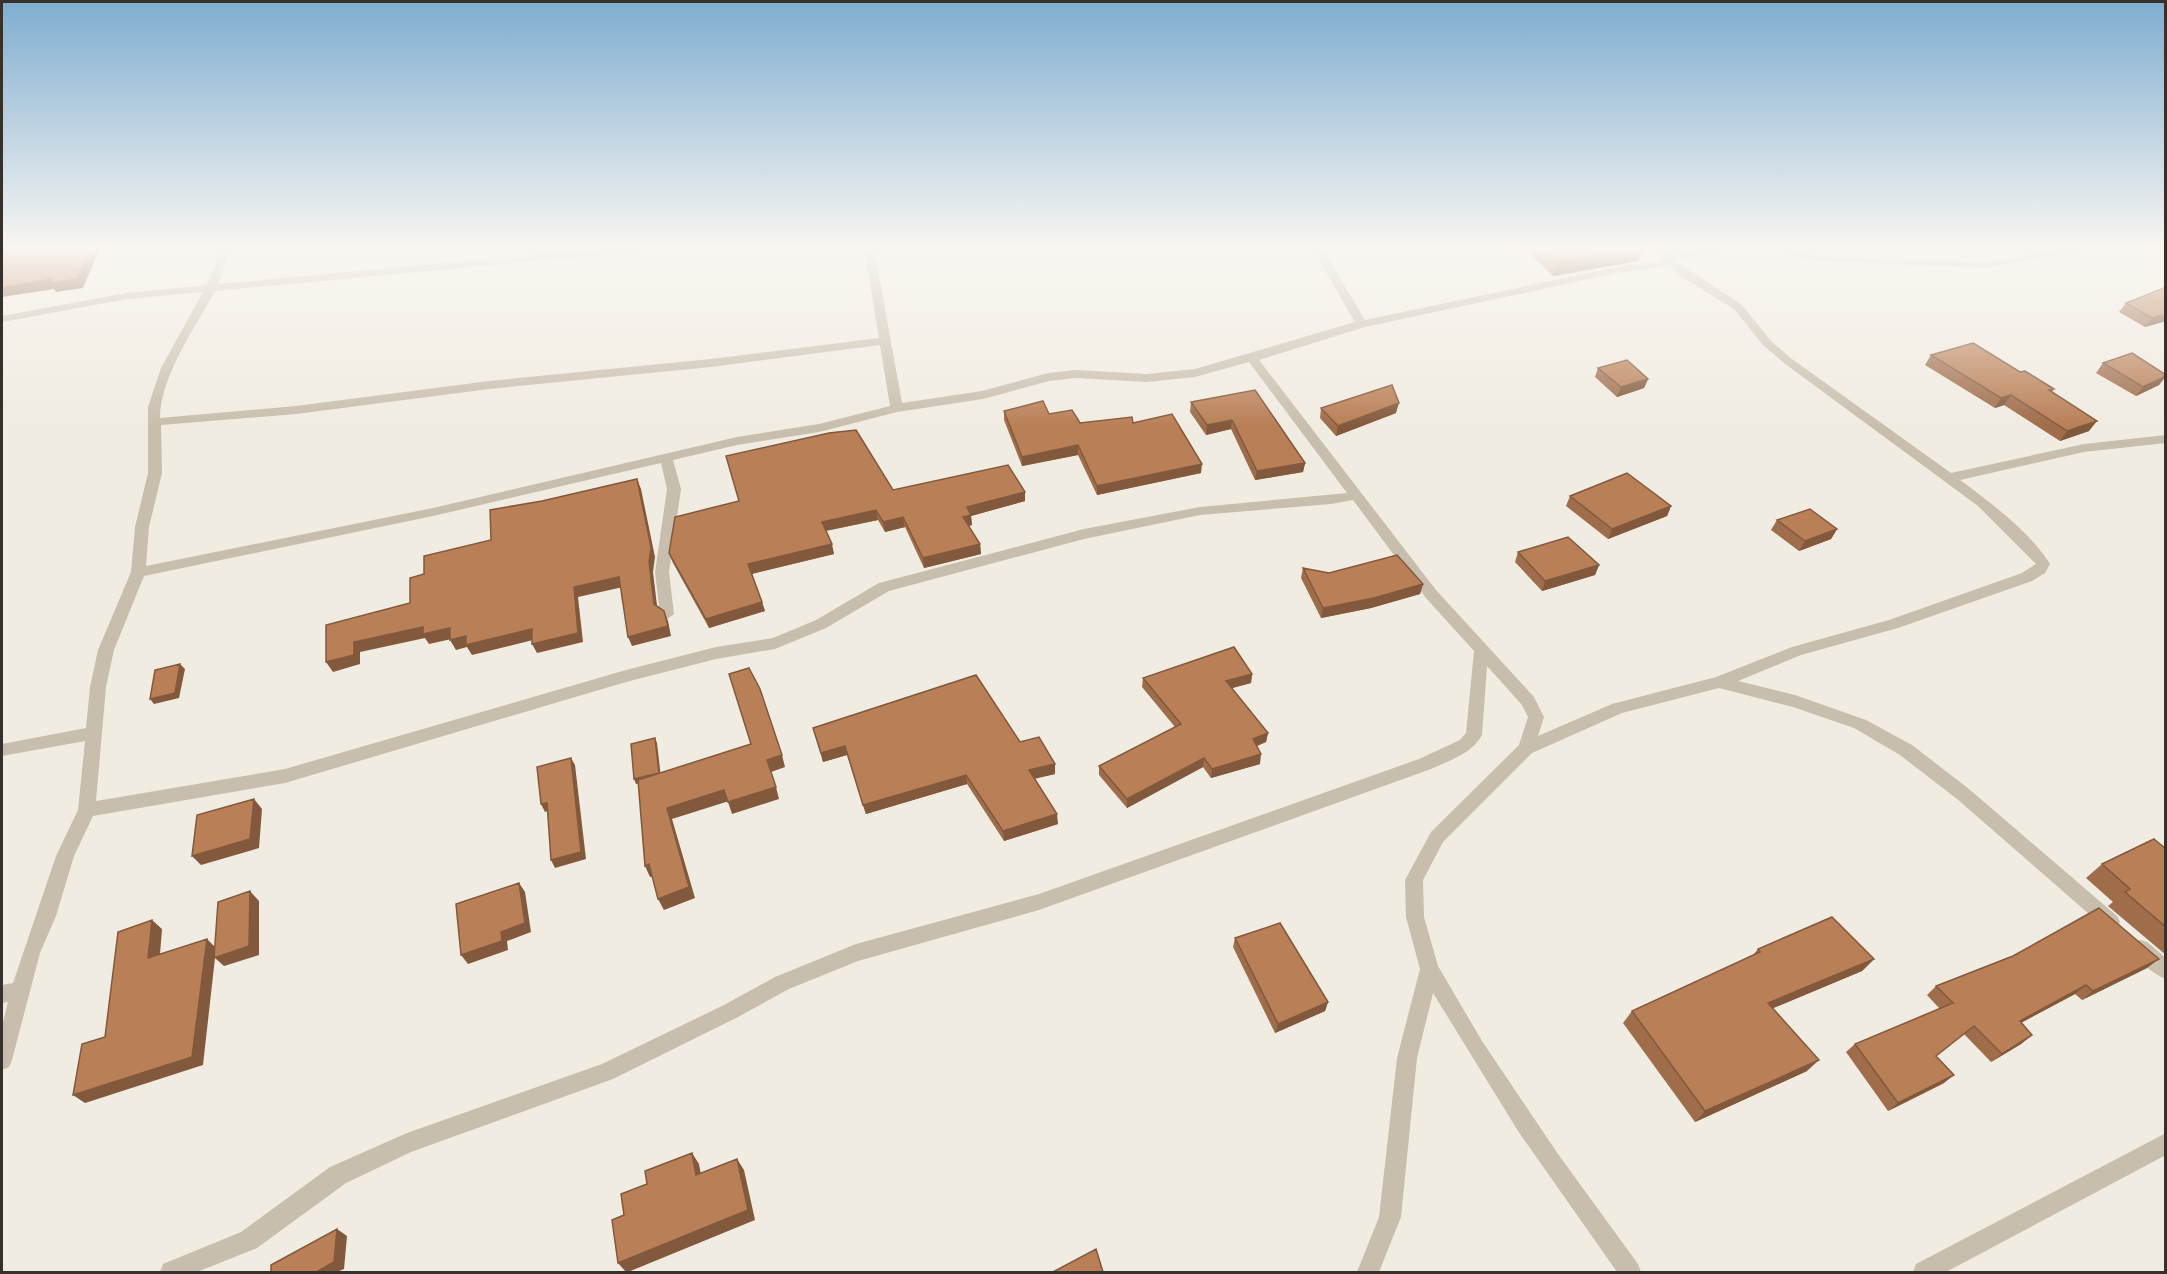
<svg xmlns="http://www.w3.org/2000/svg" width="2167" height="1274" font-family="Roboto,sans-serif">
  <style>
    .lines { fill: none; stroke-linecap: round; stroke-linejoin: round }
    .street { fill: #c8bead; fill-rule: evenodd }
    .wall { fill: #9f6d4a }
    .shaded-wall { fill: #82593c }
    .building { fill: #b97f56; stroke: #82593c; stroke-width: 1.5 }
  </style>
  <rect width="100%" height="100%" fill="#f1ece1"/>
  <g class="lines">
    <path class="street" d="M221,248H231L218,284L605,248H649L644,251L215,291C196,326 160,377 160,418L296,406L489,381L711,359L879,338L864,248H874L902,403L982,391L1048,373L1075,370L1147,374L1195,369L1355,322L1312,248H1322L1365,320L1617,267L1663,260L1654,248H1665L1671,256L1707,248H1729L1676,261L1742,305L1771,341L1792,359L1951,473L2084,444L2166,435V443L2084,452L1960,480C1990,502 2030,532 2050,564L2045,573L2032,581L1898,628L1801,655L1738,681L1795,695L1866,720L1912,745L1969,789L2117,916L2120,922L2117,928L2111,930L2105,928L1957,799L1900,755L1854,728L1793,707L1719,688L1622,713L1532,753L1443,842L1423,880L1424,917L1438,966L1482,1041L1558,1154L1638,1264L1641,1272H1617L1518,1131L1433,993L1417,1058L1401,1217L1379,1272H1357L1379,1217L1397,1058L1420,969L1406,917L1405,880L1431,832L1519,745L1528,717L1522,705L1487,666L1482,735C1472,754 1450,760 1431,769L1039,910L858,961L789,989L738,1017L613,1079L411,1152L346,1183L257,1248L197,1272H160L163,1264L241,1232L330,1167L407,1133L602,1064L724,1005L775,977L856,944L1039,894L1419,759L1460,740L1466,733L1474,651L1426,598L1353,500L1331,504L1200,515L1084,539L889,591L826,628L775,649L716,659L626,682L285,783L93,816L74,856L56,916L40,953L12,1060L9,1067L2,1070V1026L8,1002L2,1003V985L13,983L56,856L78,810L85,741L2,756V744L86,728L90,687L98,650L131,572L135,527L148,473V407L161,368L203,292L127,299L2,322V316L127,293L207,285ZM1668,266L1682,277L1734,309L1763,345L1784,363L1978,506L2036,564L2022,573L1889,620L1792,647L1716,677L1612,704L1538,736L1544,717L1534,697L1436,590L1259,360L1365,327L1617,273ZM880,345L890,406L819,424L737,437L433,508L146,566L149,527L162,473L161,425L296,414L489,389L711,367ZM1249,362L1347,493L1200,507L1084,529L879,583L816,620L773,638L716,647L626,670L285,769L96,801L106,687L114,650L144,576L433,516L661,463L667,489L655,572L660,614L667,619L674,614L669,572L681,489L673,460L737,445L819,432L897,412L983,399L1049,381L1075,378L1147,382L1195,377Z
      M1778,248H1793L1810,255L1987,262L2067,248H2093L1987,268L1808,261Z
      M2140,940L2147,942L2166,958V979C2153,974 2136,960 2131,948L2133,942Z
      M2166,1133V1155L1946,1272H1913L1916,1264Z"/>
  </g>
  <path class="wall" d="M1524,248H1643L1638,261L1553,276Z
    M2166,287V321L2145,327L2119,312L2126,303Z
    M1931,355L2020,372L2054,389L2052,392L2089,431L2060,441L2004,405L1995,408L1925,365Z
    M2103,363L2166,375V376L2159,385L2136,396L2096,373Z
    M1598,368L1648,379L1644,388L1617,397L1595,377Z
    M1255,390L1305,463L1303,472L1255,480L1231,429L1206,435L1190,412L1191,402Z
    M1321,408L1396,413L1336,436L1320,418Z
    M1004,411L1049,414L1080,423H1133L1201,473L1097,495L1078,455L1022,466L1004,420Z
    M893,490L1025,492V501L971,516L972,525L968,526L980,544L981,554L924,568L905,527L885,532L878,520L826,531L834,554L752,574L765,611L709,628L673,563L669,553Z
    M1570,496L1671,506L1667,516L1608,539L1566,506Z
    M1777,520L1837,529L1831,539L1799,551L1771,530Z
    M1518,552L1599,565L1595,575L1542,591L1515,562Z
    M1303,568L1329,573L1423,584L1420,594L1371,608L1321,618L1301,578Z
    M1252,674L1251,683L1232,688L1268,733L1266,742L1257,746L1260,764L1211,778L1203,767L1127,808L1099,775V766L1175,727L1142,687L1143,678Z
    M813,728L1020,742L1055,764V774L1035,778L1058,824L1004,841L967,784L866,814L847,755L823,762Z
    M2166,849V955L2108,906L2113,902L2086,878L2102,864Z
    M1235,938L1328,1002L1325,1011L1275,1033L1233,947Z
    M1758,949L1874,959L1862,971L1773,1008L1807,1071L1695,1122L1623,1023L1632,1011L1753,955Z
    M2147,968L2082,1000L2075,994L2021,1023L2032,1035L2021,1044L1991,1062L1964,1034L1936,1056L1944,1083L1888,1111L1846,1052L1855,1044L1940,1009L1927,995L1936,986Z"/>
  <path class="shaded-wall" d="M91,248H100L83,288L56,292L54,289L2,297V288Z
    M1639,248H1643L1638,261L1553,276L1557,262Z
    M2166,314V321L2145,327L2152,318Z
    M2166,376L2159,385L2136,396L2143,387Z
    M1648,379L1644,388L1617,397L1621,387Z
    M2011,395L2004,405L1995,408L2001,398Z
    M1399,403L1396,413L1336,436L1338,426Z
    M1232,420L1231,429L1206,435L1207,425Z
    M2097,421L2089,431L2060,441L2067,431Z
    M1078,445V455L1022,466V457Z
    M1305,463L1303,472L1255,480L1257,471Z
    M1202,464L1201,473L1097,495V486Z
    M637,479L641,489L655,557L653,572L658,614L654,604Z
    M1025,492V501L971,516L972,525L964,527L963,517L967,507Z
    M1671,506L1667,516L1608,539L1612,529Z
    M876,510L878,520L824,531L822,522Z
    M903,517L905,527L885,532L883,522Z
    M1837,529L1831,539L1799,551L1805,541Z
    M832,544L834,554L751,574L748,564Z
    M980,544L981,554L924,568L923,558Z
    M1599,565L1595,575L1542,591L1545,581Z
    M619,577L623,587L578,597L583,642L537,653L532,644L574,587Z
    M1423,584L1420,594L1371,608L1321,618L1323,608Z
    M762,602L765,611L709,628L706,619Z
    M664,611L668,621L671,636L632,646L628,637Z
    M423,627L450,628L456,638L429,644L425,638L360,652V664L333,672L326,662L354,642Z
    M532,629L537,639L472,655L467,647L456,650L450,640L466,636Z
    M180,664L185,669L179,698L154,704L150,699Z
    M1252,674L1251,683L1225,690L1226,681Z
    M1268,733L1266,742L1251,748L1253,739Z
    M655,738L657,743L661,778L636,784L634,779Z
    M845,746L847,755L823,762L821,753Z
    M1261,754L1260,764L1211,778L1212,769Z
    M782,755L785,767L771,772L767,760Z
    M571,758L575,765L586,859L555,868L551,860Z
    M1204,758L1203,767L1127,808V799Z
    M1055,764V774L1030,780L1029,770Z
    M966,775L967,784L866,814L863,805Z
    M776,787L779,799L732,814L728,802Z
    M724,790L729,801L672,819L695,898L664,910L658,899L667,808Z
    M254,799L262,809L259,848L201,865L192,856Z
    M547,803L551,810L545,812L541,804Z
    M1057,814L1058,824L1004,841L1003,831Z
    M649,864L655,876L650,877L645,866Z
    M519,883L525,892L531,932L507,941L508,950L468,964L461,955L501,932Z
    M250,891L259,901V955L224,966L215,958L203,1065L85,1103L73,1095L207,939L216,948Z
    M152,920L162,929L159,967L148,958Z
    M1874,959L1862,971L1757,1015L1768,1003Z
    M2159,959L2147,968L2082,1000L2093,991Z
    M2086,985L2075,994L2009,1029L2020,1021Z
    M1328,1002L1325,1011L1275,1033L1278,1024Z
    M2032,1035L2021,1044L1991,1062L2002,1054Z
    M1819,1060L1807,1071L1695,1122L1705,1111Z
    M1954,1075L1944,1083L1888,1111L1898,1103Z
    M692,1153L699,1164L703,1186L696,1175Z
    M737,1159L744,1170L755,1220L628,1272H626L618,1263Z
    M337,1229L347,1236L344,1269L337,1272H318Z"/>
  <path class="building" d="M2,248H91L77,279L50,283L52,279L2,288Z
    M1543,248H1639L1557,262Z
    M2166,287V314L2152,318L2126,303Z
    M1973,343L2020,372L2025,371L2054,389L2049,390L2097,421L2067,431L2011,395L2001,398L1931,355Z
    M2132,353L2166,375V376L2143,387L2103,363Z
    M1627,360L1648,379L1621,387L1598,368Z
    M1392,385L1399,403L1338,426L1321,408Z
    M1255,390L1305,463L1257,471L1232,420L1207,425L1191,402Z
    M1043,401L1049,414L1072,410L1080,423L1132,417L1133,423L1172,414L1202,464L1097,486L1078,445L1022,457L1004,411Z
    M856,430L893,490L1008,465L1025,492L967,507L971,515L963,517L980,544L923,558L903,517L883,522L876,510L822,522L832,544L748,564L762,602L706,619L669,553L675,517L739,501L726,456L829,433Z
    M1627,473L1671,506L1612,529L1570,496Z
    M637,479L651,547L649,562L654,604L664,611L668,626L628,637L619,577L574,587L578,633L532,644V629L466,645V636L450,640V628L423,634V627L354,642V655L326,662V625L410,603V578L424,574V556L491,540L490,510L542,501Z
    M1810,509L1837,529L1805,541L1777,520Z
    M1568,537L1599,565L1545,581L1518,552Z
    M1397,555L1423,584L1374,598L1323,608L1303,568L1329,573Z
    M1234,647L1252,674L1226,681L1268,733L1253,739L1261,754L1212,769L1204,758L1127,799L1099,766L1181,724L1143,678Z
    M180,664L175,693L150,699L155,670Z
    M749,668L760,689L782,755L767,760L776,787L728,802L724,790L667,808L689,887L658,899L649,864L645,866L638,780L751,744L729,674Z
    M976,675L1020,742L1039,737L1055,764L1029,770L1057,814L1003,831L966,775L863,805L845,746L821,753L813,728Z
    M655,738L659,773L634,779L631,744Z
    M571,758L581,852L551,860L547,803L541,804L537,767Z
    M254,799L250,839L192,856L197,815Z
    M2154,839L2166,849V927L2125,892L2130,889L2102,864Z
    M519,883L525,923L501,932L502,941L461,955L456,904Z
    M250,891L249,946L214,958L218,902Z
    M2099,908L2159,959L2093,991L2086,985L2020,1021L2032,1035L2002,1054L1974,1026L1936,1056L1954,1075L1898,1103L1855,1044L1953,1003L1936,986L2013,956Z
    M1832,917L1874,959L1768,1003L1819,1060L1705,1111L1632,1011L1760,952L1758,949Z
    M152,920L148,958L207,939L192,1057L73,1095L82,1044L105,1037L118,932Z
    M1280,923L1328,1002L1278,1024L1235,938Z
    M692,1153L696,1175L737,1159L748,1210L618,1263L612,1220L624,1215L621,1194L647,1184L645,1171Z
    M337,1229L334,1262L318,1271V1272H271V1265Z
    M1096,1249L1103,1272H1053Z"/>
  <linearGradient id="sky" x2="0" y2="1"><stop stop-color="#7fadd0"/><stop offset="0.58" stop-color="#f9f6f2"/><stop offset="1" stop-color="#f9f6f2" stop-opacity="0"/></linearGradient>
  <rect width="2167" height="427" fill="url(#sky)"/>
  <rect width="2167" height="1274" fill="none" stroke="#37312b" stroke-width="6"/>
</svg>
